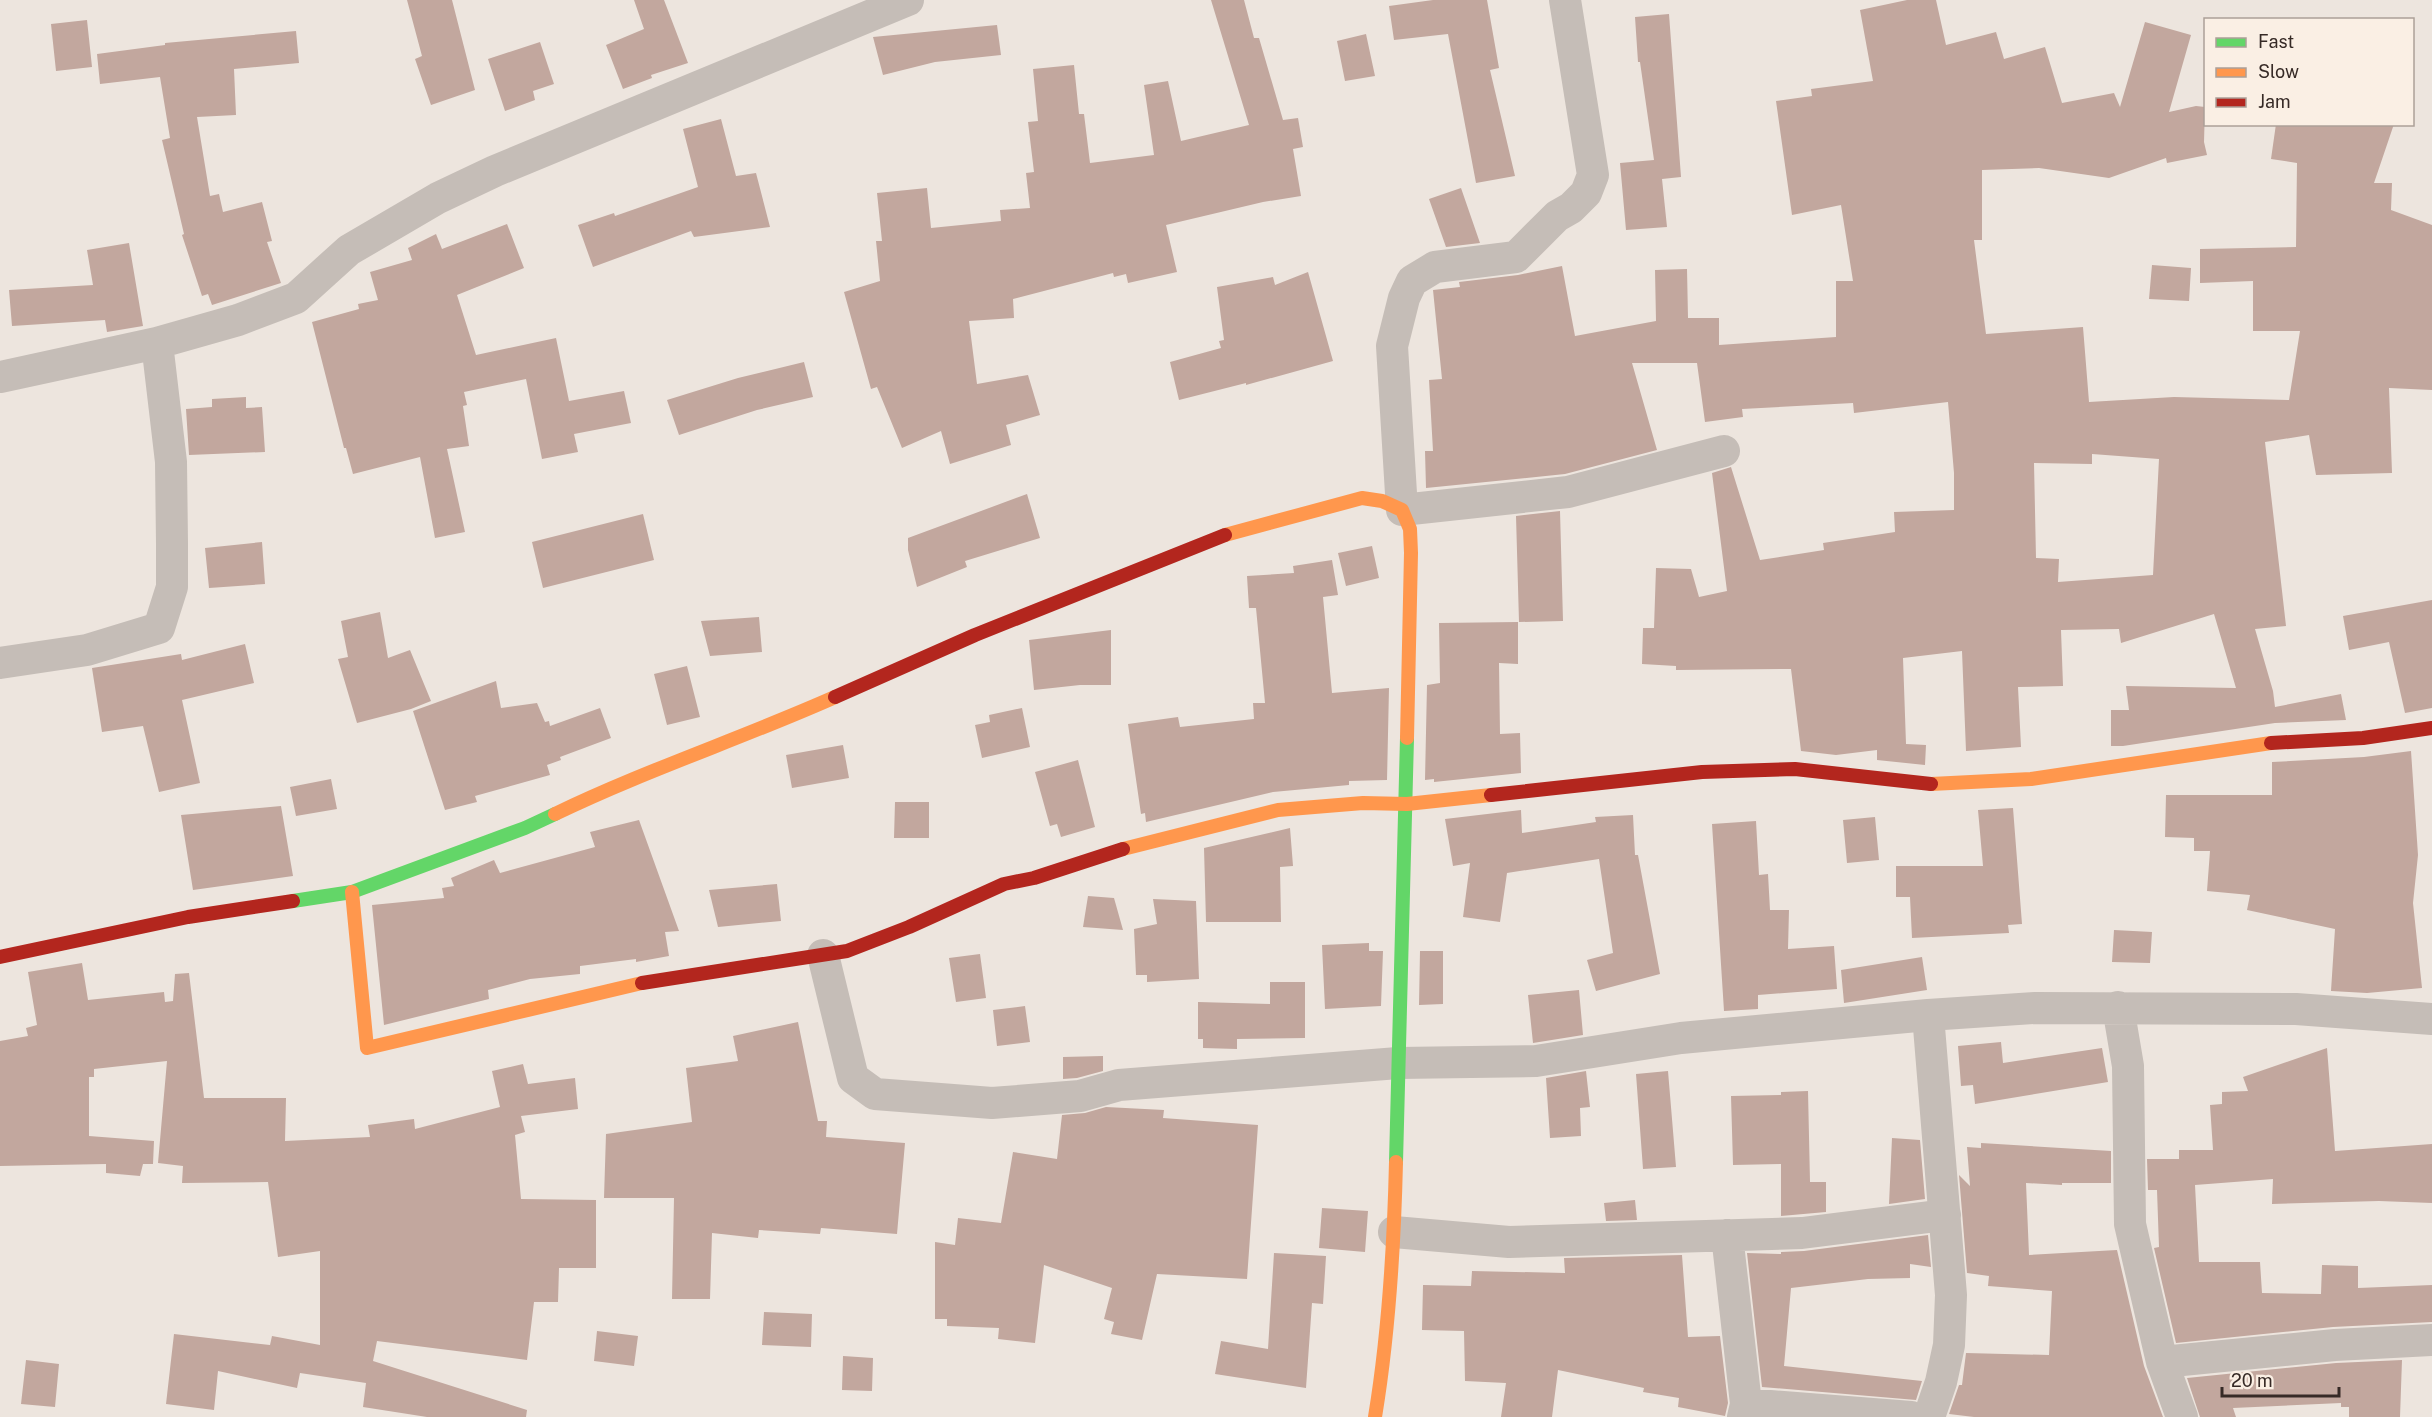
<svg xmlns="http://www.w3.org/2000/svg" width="2432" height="1417" font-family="'Public Sans',sans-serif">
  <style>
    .building { fill: #c2a79e; fill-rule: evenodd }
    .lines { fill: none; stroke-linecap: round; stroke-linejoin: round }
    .street { stroke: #c5bdb7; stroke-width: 32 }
    .fast { stroke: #63d668; stroke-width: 14 }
    .slow { stroke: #ff974d; stroke-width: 14 }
    .jam { stroke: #b3261e; stroke-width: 14 }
  </style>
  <rect width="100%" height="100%" fill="#ede5de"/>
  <path class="building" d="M407,0H452L475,90L431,105L415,59L422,56Z
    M634,0H664L688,63L651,75L652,78L623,89L606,45L644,29Z
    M1211,0H1244L1254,38H1259L1283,120L1298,118L1303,147L1293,149L1301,196L1263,202L1166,225L1177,272L1128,283L1126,274L1114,277L1113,273L1013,299L1014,318L969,321L977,384L1028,375L1040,415L1006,425L1011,445L950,464L941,431L902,448L877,387L871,389L844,292L880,281L876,241H882L877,193L927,188L931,228L1001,221L1000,210L1030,208L1026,173L1034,172L1028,122L1038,121L1033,69L1074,65L1079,114H1084L1090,163L1154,155L1144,85L1168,81L1181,141L1249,125Z
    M1433,0H1487L1499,68L1490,70L1515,176L1476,183L1448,34L1394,40L1389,6Z
    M1907,0H1936L1946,45L1996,32L2004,59L2045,47L2062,103L2114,93L2120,107L2145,22L2191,35L2169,112L2196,106L2205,107L2204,142L2207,155L2167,163L2166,158L2109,178L2039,168L1982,170V240H1974L1986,334L2083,327L2089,402L2174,397L2289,400L2300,331H2253V281L2200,283V249L2296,247L2297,163L2271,159L2276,124H2394L2374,183H2392L2391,210L2432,225V390L2389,388L2392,473L2316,475L2309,435L2265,442L2286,626L2255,629L2273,691L2275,707L2341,694L2346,720L2275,723L2123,746H2111V710H2129L2126,686L2236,688L2214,614L2121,643L2119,629L2061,630L2063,686L2018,687L2021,747L1966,751L1962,651L1903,658L1906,744L1926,745L1925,765L1877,760V750L1836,755L1801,751L1791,669L1676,670V666L1642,664L1643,628H1654L1656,568L1691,569L1699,597L1727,591L1712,473L1731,467L1760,560L1824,550L1823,543L1895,532L1894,512L1954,510V473L1948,402L1854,413L1853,403L1742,409L1743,417L1705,422L1697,363H1632L1657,450L1565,474L1426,488L1425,451H1433L1429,380L1442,379L1433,290L1460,287L1459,282L1518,275L1562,266L1575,336L1656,321L1655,270L1687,269L1688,318H1719V345L1836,337V281H1853L1841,205L1792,215L1776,101L1812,96L1811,89L1873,81L1860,10ZM2092,454L2159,459L2153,575L2058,582L2059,559L2036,558L2034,463L2092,464Z
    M1669,14L1681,177L1662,179L1667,227L1626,230L1620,163L1654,160L1640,62H1638L1635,17Z
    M87,20L92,67L56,71L51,24Z
    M997,25L1001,55L935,62L883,75L873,37Z
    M296,31L299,63L234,69L236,115L197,117L210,196L219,194L223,212L262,202L272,241L267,242L281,283L212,305L208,294L202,296L182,235L184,234L162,140L170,138L160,77L100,84L97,54L165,45V43Z
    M1366,34L1375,76L1345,81L1337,41Z
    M540,42L554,84L533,91L535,100L505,111L488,59Z
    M721,119L736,176L756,173L770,227L694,237L691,231L593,267L578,225L614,213L615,216L698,187L683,129Z
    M1461,188L1480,243L1446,247L1429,199Z
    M507,224L524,268L457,295L476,355L556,338L569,401L624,391L631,423L574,434L578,452L542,459L526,379L464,392L467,405L463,406L469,446L447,449L465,532L435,538L420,457L353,474L346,448H344L312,322L359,309L358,304L378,300L370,272L412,260L408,248L436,234L442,249Z
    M129,243L143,326L107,332L105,320L12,326L9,290L93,285L87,250Z
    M2152,265L2191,268L2189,301L2149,299Z
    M1308,272L1333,361L1246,385V383L1179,400L1170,362L1221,348L1219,341L1224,340L1217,287L1273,277L1275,285Z
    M804,362L813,397L757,410L679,435L667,400L738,378Z
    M246,397V408L262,407L265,452L189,455L186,409L212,407V399Z
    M1027,494L1040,538L965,561L967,567L917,587L908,550V538Z
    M1560,511L1563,621L1519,622L1516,516Z
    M643,514L654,560L543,588L532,542Z
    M262,542L265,584L209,588L205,548Z
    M1372,546L1379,578L1346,586L1338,553Z
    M1332,560L1338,595L1323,597L1332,693L1389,688L1387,780L1349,781V785L1273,792L1146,822L1145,813L1141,814L1128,724L1178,717L1180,727L1254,719L1253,703H1265L1256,608H1249L1247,576L1294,573L1293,566Z
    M2432,600V708L2405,713L2389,642L2349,650L2343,616Z
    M380,612L388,658L410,650L431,701L411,709L357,723L338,659L348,657L341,621Z
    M759,617L762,652L710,656L701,621Z
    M1518,622V664L1499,663L1500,734L1520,733L1521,773L1434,782V779L1425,780L1427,685L1440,683L1439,623Z
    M1111,630V685H1080L1034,690L1029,640Z
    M245,644L254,683L182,700L200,783L159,792L143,726L102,732L92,668L181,654L182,660Z
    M687,666L700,717L667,725L654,674Z
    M496,681L501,708L537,703L545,722L549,721L550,726L600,708L611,738L560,757L561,760L547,765L550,775L475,796L477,802L445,810L413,711Z
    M1022,708L1030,747L982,758L975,725L990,722L989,715Z
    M843,745L849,778L792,788L786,755Z
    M2411,751L2418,855L2413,903L2422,988L2367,993L2331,991L2335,929L2247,910L2250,895L2207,891L2210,851H2194V838L2165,837L2166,795H2272V762L2364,757Z
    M1078,760L1095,827L1061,837L1057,824L1050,826L1035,772Z
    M331,779L337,809L296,816L290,787Z
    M895,802H929V838H894Z
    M281,806L293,876L193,890L181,815Z
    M2013,808L2022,924L2008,925L2009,933L1912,938L1910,897H1896V866H1983L1978,810Z
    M1521,810L1522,833L1596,822L1595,817L1633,815L1635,855H1638L1660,974L1596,991L1587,960L1613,953L1599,859L1507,873L1500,922L1463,917L1470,863L1453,866L1445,819Z
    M1875,817L1879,860L1847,863L1843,820Z
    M639,820L679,931L665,932L669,956L636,962V959L580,966V974L530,979L488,990L489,999L384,1025L372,905L444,898L442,888L454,886L451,878L494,860L500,873L595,847L590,832Z
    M1756,821L1759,875L1768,874L1770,910H1789L1788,949L1834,946L1837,989L1758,995V1009L1724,1011L1712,824Z
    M1290,828L1293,866L1280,867L1281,922H1206L1204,848Z
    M777,884L781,921L718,927L709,890Z
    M1088,896L1114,898L1123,930L1083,927Z
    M1153,899L1196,901L1199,979L1147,982V975H1136L1134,929L1157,924Z
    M2114,930L2152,932L2150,963L2112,962Z
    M1369,943V951H1383L1381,1006L1325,1009L1322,945Z
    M1420,951H1443V1004L1419,1005Z
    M980,954L986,998L956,1002L949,958Z
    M1922,957L1927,990L1844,1003L1841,970Z
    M82,963L88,1000L164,992L165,1002L173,1001L175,974L189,973L204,1098H286L285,1141L370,1137L368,1125L414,1119L415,1129L500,1107L492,1071L523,1064L528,1084L575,1078L578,1109L521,1116L525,1132L515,1135L521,1199L596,1200V1268H559L558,1302H534L527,1360L377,1341L373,1361L527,1410L526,1417H427L363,1407L366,1383L300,1373L297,1388L218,1371L214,1410L166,1404L174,1334L270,1345L272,1336L320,1345V1251L278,1257L268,1182L182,1183L183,1166L158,1163L167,1061L94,1069V1077H89V1136L154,1141L153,1164H143L140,1176L106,1173V1164L0,1166V1041L28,1036L26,1028L37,1025L28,972Z
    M1270,982H1305V1038L1237,1039V1049L1203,1048V1039H1198V1002L1270,1004Z
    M1579,990L1583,1035L1533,1043L1528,995Z
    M1025,1006L1030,1042L997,1046L993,1010Z
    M798,1022L818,1121H827L826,1137L905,1143L897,1234L821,1228L820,1234L759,1230L758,1238L712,1233L710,1299H672L674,1198H604L606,1134L692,1122L686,1068L738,1061L733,1036Z
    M2001,1042L2003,1063L2102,1048L2108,1082L1975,1104L1973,1085L1961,1086L1958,1046Z
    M2327,1048L2335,1151L2432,1144V1203L2379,1201L2272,1204L2273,1179L2195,1185L2199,1262H2260L2262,1293L2321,1294L2322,1265L2358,1266V1288L2432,1285V1322L2333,1327L2176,1343L2154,1248L2159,1247L2157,1190H2148L2147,1159H2179V1150H2213L2210,1105L2222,1104V1092L2248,1091L2243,1077Z
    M1103,1056V1071L1077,1078L1063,1079V1057Z
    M1586,1071L1590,1107L1580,1108L1581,1136L1550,1138L1546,1078Z
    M1668,1071L1676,1167L1643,1169L1636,1074Z
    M1808,1091L1810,1182H1826V1212L1781,1216V1164L1733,1165L1731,1096L1781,1095V1092Z
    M1106,1107L1164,1110L1163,1118L1258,1125L1247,1279L1157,1274L1142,1340L1111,1334L1114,1322L1104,1319L1112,1288L1044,1265L1035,1343L998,1339L999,1328L947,1326V1319H935V1242L955,1245L958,1218L1001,1223L1013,1152L1057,1159L1062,1115L1085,1113Z
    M1892,1138L1920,1140L1925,1199L1889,1204Z
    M1981,1143L2111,1151V1183H2062V1185L2026,1183L2029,1255L2117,1250L2144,1366L2163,1417H1974L1949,1414L1959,1385H1962L1966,1353L2049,1355L2052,1291L1988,1286L1989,1276L1967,1273L1959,1175L1970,1186L1967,1147L1981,1148Z
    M1635,1200L1637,1220L1606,1221L1604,1203Z
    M1322,1208L1368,1211L1365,1252L1319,1248Z
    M1928,1235L1931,1267L1910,1264V1278L1868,1279L1791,1288L1784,1366L1922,1381L1916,1400L1762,1387L1747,1253L1781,1254V1252L1804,1251Z
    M1274,1253L1326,1256L1323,1304L1312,1303L1306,1388L1215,1374L1221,1341L1268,1349Z
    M1682,1255L1688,1337L1720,1336L1728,1403L1725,1416L1678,1407L1679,1398L1643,1392L1644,1388L1558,1370L1552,1417H1501L1506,1383L1465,1381L1464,1331L1422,1330L1423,1285L1471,1286L1472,1271L1565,1273L1564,1258Z
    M764,1312L812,1314L811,1347L762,1345Z
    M597,1331L638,1336L634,1366L594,1361Z
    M843,1356L873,1358L872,1391L842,1390Z
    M26,1360L59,1364L55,1407L21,1404Z
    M2402,1360L2400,1417H2349V1407H2341V1403L2233,1408L2236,1417H2200L2187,1378L2336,1363Z"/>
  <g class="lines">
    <path class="street" d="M1565,0L1593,175L1586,193L1571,208L1557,216L1516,257L1435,267L1412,281L1404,298L1392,346L1402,510L1568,492L1724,451
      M0,377L157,343L238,320L296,298L349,250L438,198L495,171L908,0
      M0,663L87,650L159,628L172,587V543L171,462L157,343
      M823,955L853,1078L875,1094L992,1103L1080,1096L1119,1085L1398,1063L1536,1061L1681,1038L1928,1015L2035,1008L2296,1009L2432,1019
      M2118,1007L2128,1066L2130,1224L2162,1362L2182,1417
      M1928,1015L1951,1295L1949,1345L1941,1382L1929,1417
      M1394,1232L1509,1242L1802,1233L1945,1215
      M1727,1235L1746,1404L1743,1417
      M2162,1362L2335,1345L2432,1340
      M1746,1404L1911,1417"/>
    <path class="fast" d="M293,901L352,892L525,828L555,814
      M1396,1162L1407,738"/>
    <path class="slow" d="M1225,535L1362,498L1382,501L1402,510L1410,529L1411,553L1407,738
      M1931,784L2031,779L2271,743
      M555,814C646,770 743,738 835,697
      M1123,849L1278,810L1363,803L1407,804L1491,795
      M352,892L367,1048L642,983
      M1375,1417C1389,1332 1394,1248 1396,1162"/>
    <path class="jam" d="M835,697L975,635L1225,535
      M2271,743L2363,738L2432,728
      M1491,795L1702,772L1795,769L1931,784
      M0,957L188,917L293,901
      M642,983L847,951L909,927L1004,884L1034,878L1123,849"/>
  </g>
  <rect x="2204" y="18" width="210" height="108" fill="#faefe4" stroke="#aca098" stroke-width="1.5"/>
  <rect x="2216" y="38" width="30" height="9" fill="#63d668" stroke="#aca098" stroke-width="1.5"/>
  <text x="2258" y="48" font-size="18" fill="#362a26">Fast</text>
  <rect x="2216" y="68" width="30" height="9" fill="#ff974d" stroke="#aca098" stroke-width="1.5"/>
  <text x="2258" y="78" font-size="18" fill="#362a26">Slow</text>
  <rect x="2216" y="98" width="30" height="9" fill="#b3261e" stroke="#aca098" stroke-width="1.5"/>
  <text x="2258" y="108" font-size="18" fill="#362a26">Jam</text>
  <path d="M2222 1387v9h117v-9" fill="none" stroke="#362a26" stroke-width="3"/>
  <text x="2231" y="1387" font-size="18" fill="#362a26" stroke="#faefe4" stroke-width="4.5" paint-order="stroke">20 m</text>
</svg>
